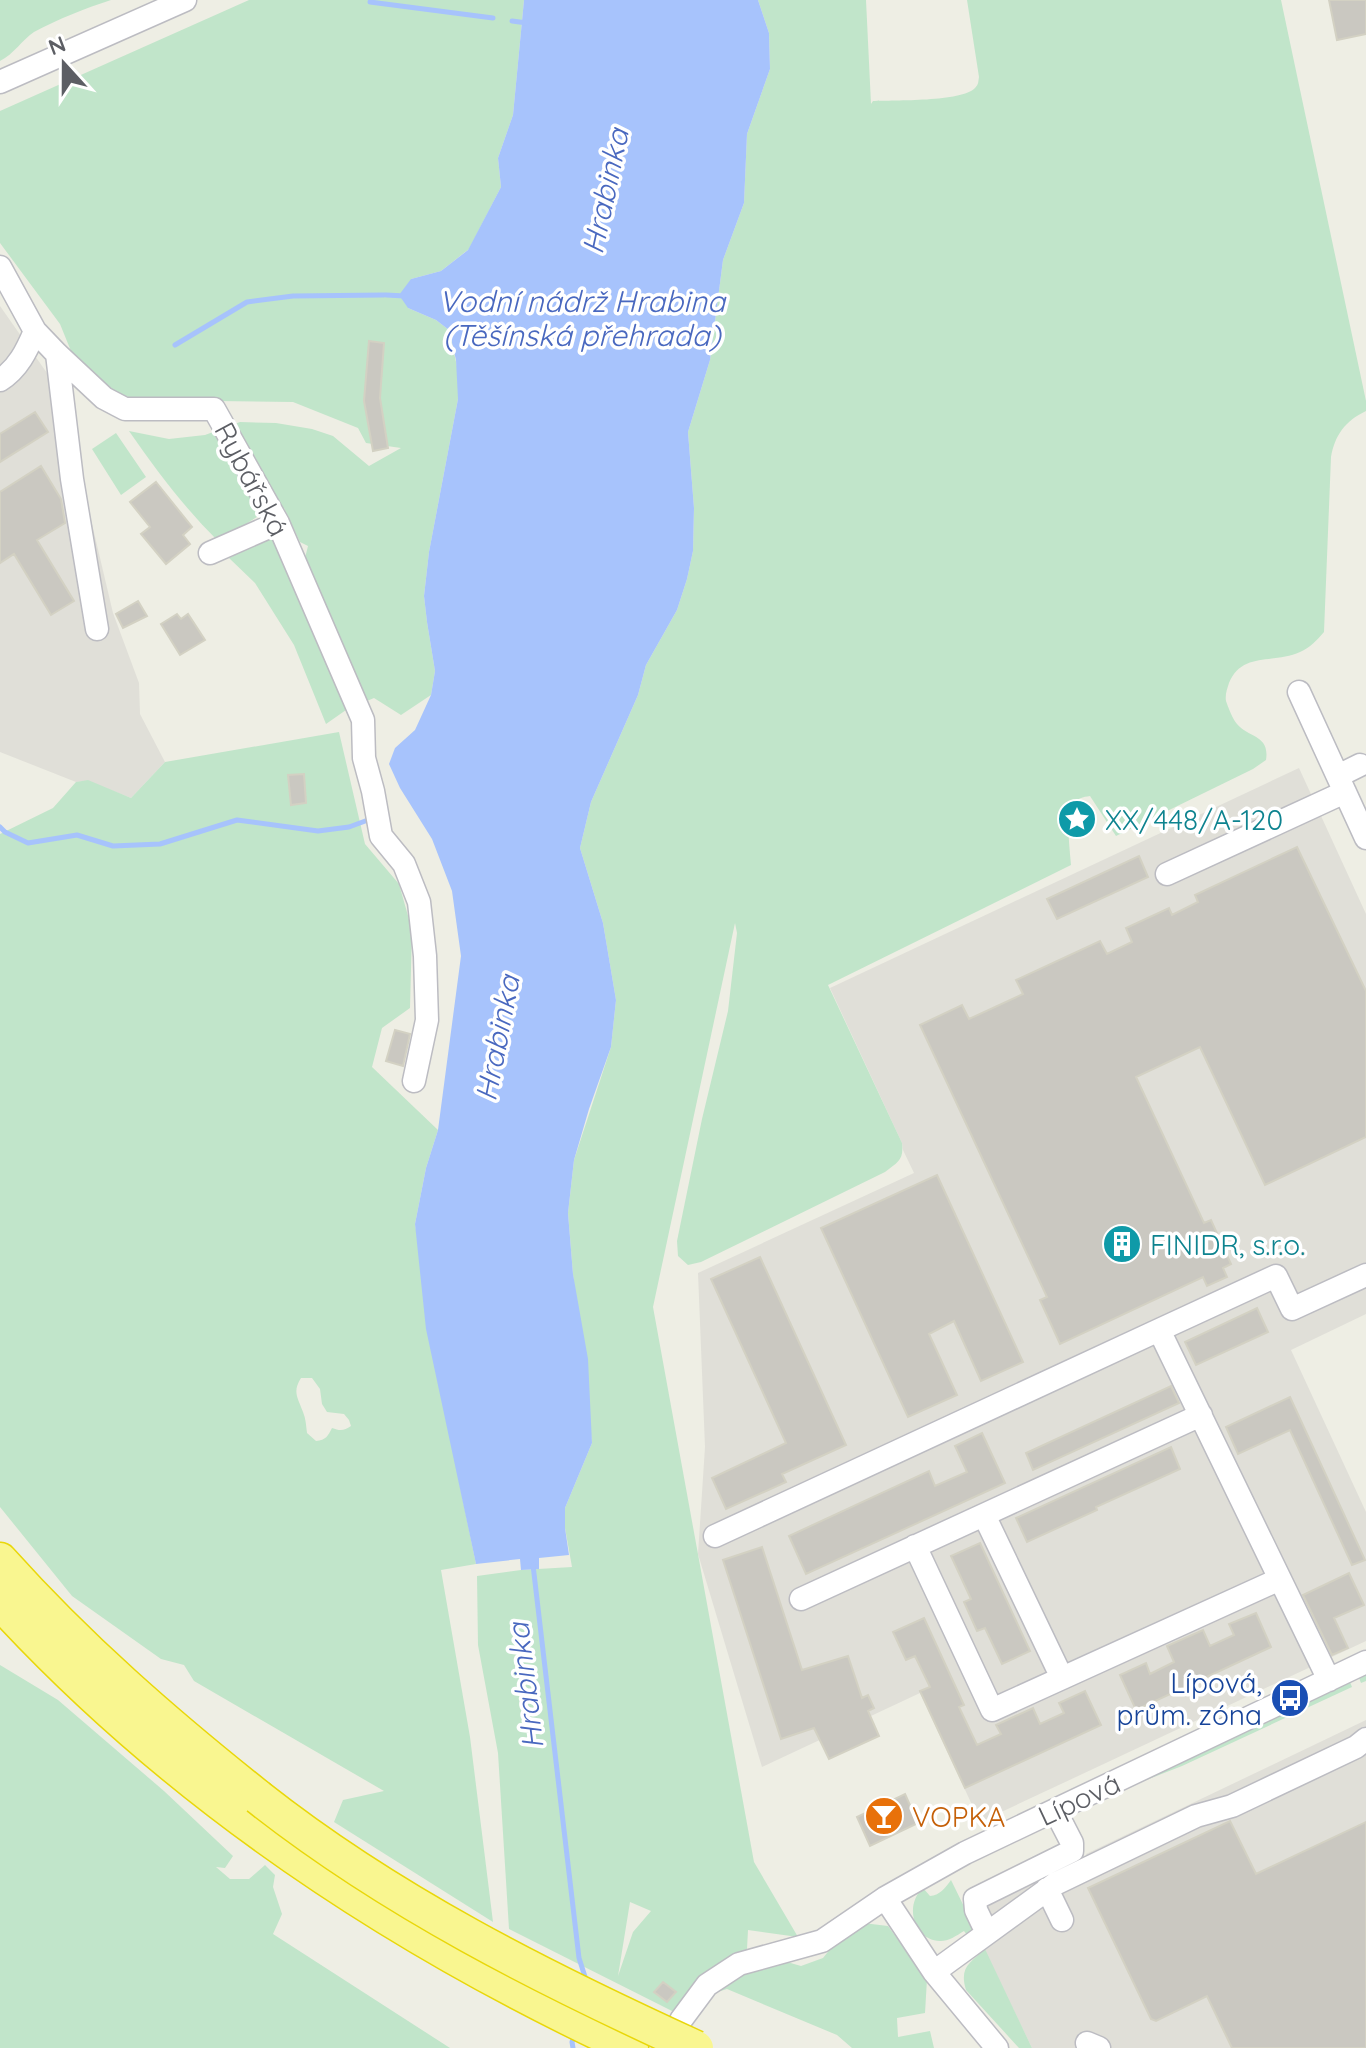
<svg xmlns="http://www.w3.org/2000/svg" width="1366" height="2048" font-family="Quicksand,sans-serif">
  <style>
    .industrial { fill: #e0dfd8 }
    .green { fill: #c1e5ca; fill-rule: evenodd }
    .water { fill: #a7c3fc }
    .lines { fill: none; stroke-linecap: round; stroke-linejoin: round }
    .stream { stroke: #a7c3fc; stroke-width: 5 }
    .building { fill: #cac8c1; stroke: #d3d1c3; stroke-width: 2 }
    .minor-casing { stroke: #bcbcc2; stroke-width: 25 }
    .highway-casing { stroke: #e9d709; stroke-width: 37 }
    .minor { stroke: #fff; stroke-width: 22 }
    .highway { stroke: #f9f690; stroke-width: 34 }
    .highway-bridge-casing { stroke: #e9d709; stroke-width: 37; stroke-linecap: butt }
    .highway-bridge { stroke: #f9f690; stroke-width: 34 }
    .labels { text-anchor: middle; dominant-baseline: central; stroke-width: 7; stroke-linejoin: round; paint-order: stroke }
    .street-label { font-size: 28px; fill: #5c5e64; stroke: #fff }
    .culture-label { font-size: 28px; fill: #0d838f; stroke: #fff; text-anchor: start }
    .transit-label { font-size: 28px; fill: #164399; stroke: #fff; text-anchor: end }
    .food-label { font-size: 28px; fill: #c56008; stroke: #fff; text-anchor: start }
    .water-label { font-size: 30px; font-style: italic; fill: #4968bf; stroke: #fff }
  </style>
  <rect width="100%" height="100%" fill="#eeeee4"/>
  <path class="industrial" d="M0,306L68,403L72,439L113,613L139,683L140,714L165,762L131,798L88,781L76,782L0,752Z
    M1299,768L1366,914V1314L1291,1350L1366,1512V1641L980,1822L920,1693L762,1767L698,1554L705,1447L698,1273L914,1173L903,1150L902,1143L830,988Z
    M1366,1720V2048H1032L967,1914L1087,1857L1086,1854Z"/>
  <path class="green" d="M0,0H111C86,8 58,19 34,32C22,40 14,54 0,61Z
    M249,0H524L513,115L498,158L501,187L469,249L441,271L411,279L408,308L436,320L449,330L458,371V399L429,552L424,596L427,622L435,671L431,695L401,715L374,698L346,710L326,724L294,645L255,583L229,558L273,537L304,562L308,546L300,542L284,508L260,515L229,535L217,540C183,506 156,470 129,431L169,439L205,435L240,422L276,423L312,429L333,436L369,466L401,448L366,443L358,428L293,402L136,400L99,385L73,356L60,324L0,243V111Z
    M758,0H866L871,104L873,101C894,100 962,102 975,88C979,84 978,82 979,77L967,0H1281L1366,401V411C1345,421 1335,435 1331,457L1324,632C1317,640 1310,648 1300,652C1275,664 1242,651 1229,683C1227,689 1225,695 1226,701C1228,707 1233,720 1237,724C1249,738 1270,735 1266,760L1253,769L1116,836L1090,796C1083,797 1077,798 1073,805C1065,817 1070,850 1071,865L828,985L902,1143C904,1160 898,1162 885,1172L701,1262L688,1265L678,1256L677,1241L702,1119L728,1011L737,933L735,923L653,1307L754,1862L798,1937L748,1930L747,1949L710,1974L678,2014L509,1929L498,1753L478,1645L477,1576L521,1570L572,1567L565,1528V1508L592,1443L573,1274L568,1213L574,1160L611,1047L616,1000L603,923L580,848L591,802L638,695L646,665L677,610L687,579L693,551L694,508L688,432L710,360L723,260L744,203L747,134L770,69L769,33ZM630,1902L651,1911L633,1932L618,1976Z
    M116,433L146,477L121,495L92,449Z
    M339,732L365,844L399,884L412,930L410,1008L382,1028L372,1067L438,1130L426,1168L415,1224L453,1452L476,1564L441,1570L470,1737L493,1922L334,1822L343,1800L384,1791L194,1681L184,1665L161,1659L72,1596L0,1507V834L53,808L76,782L88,780L131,798L165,762ZM301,1378H312L320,1389L322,1404L327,1412L344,1414L349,1420L351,1426C344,1431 340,1431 332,1428C328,1436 326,1440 316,1441L307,1433C306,1426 306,1419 303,1412C298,1398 292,1392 301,1378Z
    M0,1665L58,1700L164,1791L233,1856L225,1868L216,1867L230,1879H249L265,1865L275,1875L273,1887L282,1914L273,1934L450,2048H0Z
    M1366,1672V1681L1361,1683L1359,1678L1350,1682L1352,1687L1182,1766L1108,1795L1265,1719L1270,1720L1305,1705L1304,1701Z
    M951,1880L975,1929L967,1935L964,1931C956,1936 949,1941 940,1941C915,1941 903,1906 923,1888L930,1896C939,1896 946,1887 951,1880Z
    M863,1923L888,1926L927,1979L925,2013L897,2018L898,2037L930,2031L934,2048H852L837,2035L727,1989L714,1993L719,1986L758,1968L787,1962L801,1966L823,1958L835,1943Z
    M985,1949L1032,2048H1019L966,1990C959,1967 970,1963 985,1949Z"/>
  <path class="water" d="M524,0H758L769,33L770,69L747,134L744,203L723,260L710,360L688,432L694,508L693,551L687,579L677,610L646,665L638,695L591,802L580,848L603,923L616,1000L611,1047L589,1109L574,1160L568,1213L573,1274L588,1359L592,1443L565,1508V1528L569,1555L539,1558V1569L521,1570L520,1559L476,1564L426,1329L415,1224L426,1168L438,1130L461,956L452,891L432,839L400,788L389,764L395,748L415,730L431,695L435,671L427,622L424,596L429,552L458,399L456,360L449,330L436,320L408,308L399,295L411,279L441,271L468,250L501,187L498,158L513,115Z"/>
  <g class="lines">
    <path class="stream" d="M370,2L493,18
      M512,21L527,23
      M386,295L405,296
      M175,345L247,302L293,296L384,295
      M0,827L5,832L28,843L77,835L113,846L160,844L237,820L318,831L349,827L368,820
      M533,1565L579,1958L587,1983
      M573,2048L572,2042L575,2034"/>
  </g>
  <path class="building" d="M1329,0H1366V34L1337,40Z
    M369,341L384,343L380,398L388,448L373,451L364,401Z
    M35,412L48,432L0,462V434Z
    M41,466L61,499L65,523L37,540L74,601L51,615L14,554L0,563V492Z
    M156,482L192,527L183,535L190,544L166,564L141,534L150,527L130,502Z
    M138,601L147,616L123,628L116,614Z
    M177,614L181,619L188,614L205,640L180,655L161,624Z
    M304,774L306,803L291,805L288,775Z
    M1297,847L1366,991V1137L1265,1185L1200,1047L1136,1077L1204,1223L1211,1220L1231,1264L1223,1268L1227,1277L1207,1286L1203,1277L1060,1344L1040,1300L1047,1297L920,1025L962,1005L969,1019L1023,994L1016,980L1100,941L1107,954L1132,942L1126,928L1169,908L1172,915L1198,902L1195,895Z
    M1139,856L1148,877L1057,919L1047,899Z
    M395,1030L410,1034L403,1066L386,1061Z
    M937,1175L1023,1362L981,1381L954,1321L929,1334L957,1395L908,1417L821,1228Z
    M760,1257L846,1445L782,1474L786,1482L726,1509L712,1478L786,1443L711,1279Z
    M1257,1308L1268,1332L1196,1365L1185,1342Z
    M1171,1386L1179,1403L1033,1470L1026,1453Z
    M1290,1397L1365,1560L1352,1565L1290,1430L1238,1454L1226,1427Z
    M982,1433L1005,1483L806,1574L789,1536L929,1471L935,1486L967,1472L955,1446Z
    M1171,1447L1180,1469L1096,1507L1097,1510L1027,1542L1016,1518Z
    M980,1543L1030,1651L1002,1664L985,1628L977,1631L964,1602L971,1599L951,1556Z
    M762,1547L802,1670L848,1656L862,1698L868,1695L874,1708L868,1711L879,1736L829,1759L814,1728L781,1739L723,1560Z
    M1349,1573L1364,1605L1334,1618L1348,1648L1332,1655L1303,1595Z
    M1256,1613L1271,1647L1136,1710L1120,1675L1146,1663L1150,1674L1174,1662L1167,1646L1203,1630L1210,1646L1234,1635L1229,1624Z
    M924,1618L964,1705L959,1707L977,1745L1001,1734L996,1725L1033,1708L1040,1724L1064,1713L1059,1703L1085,1691L1101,1725L965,1788L920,1691L930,1687L915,1656L906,1660L893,1632Z
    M905,1794L918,1823L870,1846L857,1817Z
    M1230,1821L1256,1874L1366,1822V2048H1232L1207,1996L1156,2021L1151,2019L1088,1888Z
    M663,1982L676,1992L667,2002L654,1992Z"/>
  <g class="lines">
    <g class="minor-casing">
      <path id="minor" d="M0,82L185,0
        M0,267L35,331L57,354L104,398L125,409H214L278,523L363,720L364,758L373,791L381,836L404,864L419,902L425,956L427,1020L414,1081
        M57,354L72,479L97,629
        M0,380C18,369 27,350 35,331
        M210,553L278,523
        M1299,692L1366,838
        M1338,776L1360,765
        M1167,874L1345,792
        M1159,1330L1276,1276L1292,1309L1366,1275
        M984,1515L1062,1678
        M715,1536L1159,1330L1329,1680
        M915,1546L992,1710L1280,1579
        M801,1599L1201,1415
        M1047,1889L1062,1920
        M885,1898L934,1972L997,2048
        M987,1933L976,1910L975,1899L1072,1851V1843L1055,1810
        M934,1972L1055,1884L1196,1816L1232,1806L1356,1747L1366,1739
        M681,2020L707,1985L739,1964L822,1941L885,1898L965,1853L1366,1662
        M1087,2043L1099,2048"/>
    </g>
    <g class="highway-casing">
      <path id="highway" d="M0,1560C80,1649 165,1723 258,1797
        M0,1602C176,1794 396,1939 631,2048"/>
    </g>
    <use href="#minor" class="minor"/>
    <use href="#highway" class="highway"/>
    <g class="highway-bridge-casing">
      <path id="highway-bridge" d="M258,1797C391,1902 543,1978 696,2048"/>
    </g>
    <use href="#highway-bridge" class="highway-bridge"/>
  </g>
  <defs>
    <g id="sight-disc" transform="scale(2)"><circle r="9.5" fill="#0f9aa8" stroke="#fff"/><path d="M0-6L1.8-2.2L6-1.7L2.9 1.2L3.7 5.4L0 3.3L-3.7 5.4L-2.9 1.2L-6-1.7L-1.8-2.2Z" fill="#fff"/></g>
    <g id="building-disc" transform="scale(2)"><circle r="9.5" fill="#0f9aa8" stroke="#fff"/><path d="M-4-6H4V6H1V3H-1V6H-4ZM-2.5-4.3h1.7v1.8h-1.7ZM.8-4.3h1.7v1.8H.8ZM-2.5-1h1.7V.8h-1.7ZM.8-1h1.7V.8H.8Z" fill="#fff"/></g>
    <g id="bus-disc" transform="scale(2)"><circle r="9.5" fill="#1a4fb4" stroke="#fff"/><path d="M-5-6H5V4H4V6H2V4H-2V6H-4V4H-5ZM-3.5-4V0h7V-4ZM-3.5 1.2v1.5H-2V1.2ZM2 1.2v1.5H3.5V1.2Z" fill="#fff"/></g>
    <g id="bar-disc" transform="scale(2)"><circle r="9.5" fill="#e8710a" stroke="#fff"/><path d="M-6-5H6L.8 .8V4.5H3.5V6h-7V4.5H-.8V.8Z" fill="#fff"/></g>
  </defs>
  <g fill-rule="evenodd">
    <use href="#sight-disc" x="1077" y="819"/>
    <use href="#building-disc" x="1122" y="1244"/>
    <use href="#bus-disc" x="1290" y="1698"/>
    <use href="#bar-disc" x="884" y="1816"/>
  </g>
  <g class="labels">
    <g class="street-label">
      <text transform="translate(252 479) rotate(62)">Rybářská</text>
      <text transform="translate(1079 1799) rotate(-25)">Lípová</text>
    </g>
    <g class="culture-label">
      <text x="1105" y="819">XX/448/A-120</text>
      <text x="1150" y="1244">FINIDR, s.r.o.</text>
    </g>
    <g class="transit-label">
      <text x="1262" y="1682">Lípová,<tspan x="1262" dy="32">prům. zóna</tspan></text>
    </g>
    <g class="food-label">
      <text x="912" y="1816">VOPKA</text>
    </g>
    <g class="water-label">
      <text transform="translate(605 191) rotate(-78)">Hrabinka</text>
      <text x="582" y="301">Vodní nádrž Hrabina<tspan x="582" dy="34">(Těšínská přehrada)</tspan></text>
      <text transform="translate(497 1038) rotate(-79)">Hrabinka</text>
      <text transform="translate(525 1686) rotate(-97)">Hrabinka</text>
    </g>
  </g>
  <g transform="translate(64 64) rotate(339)" stroke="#ffffff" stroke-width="6" paint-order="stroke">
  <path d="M0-6L14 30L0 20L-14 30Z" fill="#5c5e64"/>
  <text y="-12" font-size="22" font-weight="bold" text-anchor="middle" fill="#5c5e64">N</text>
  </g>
</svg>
